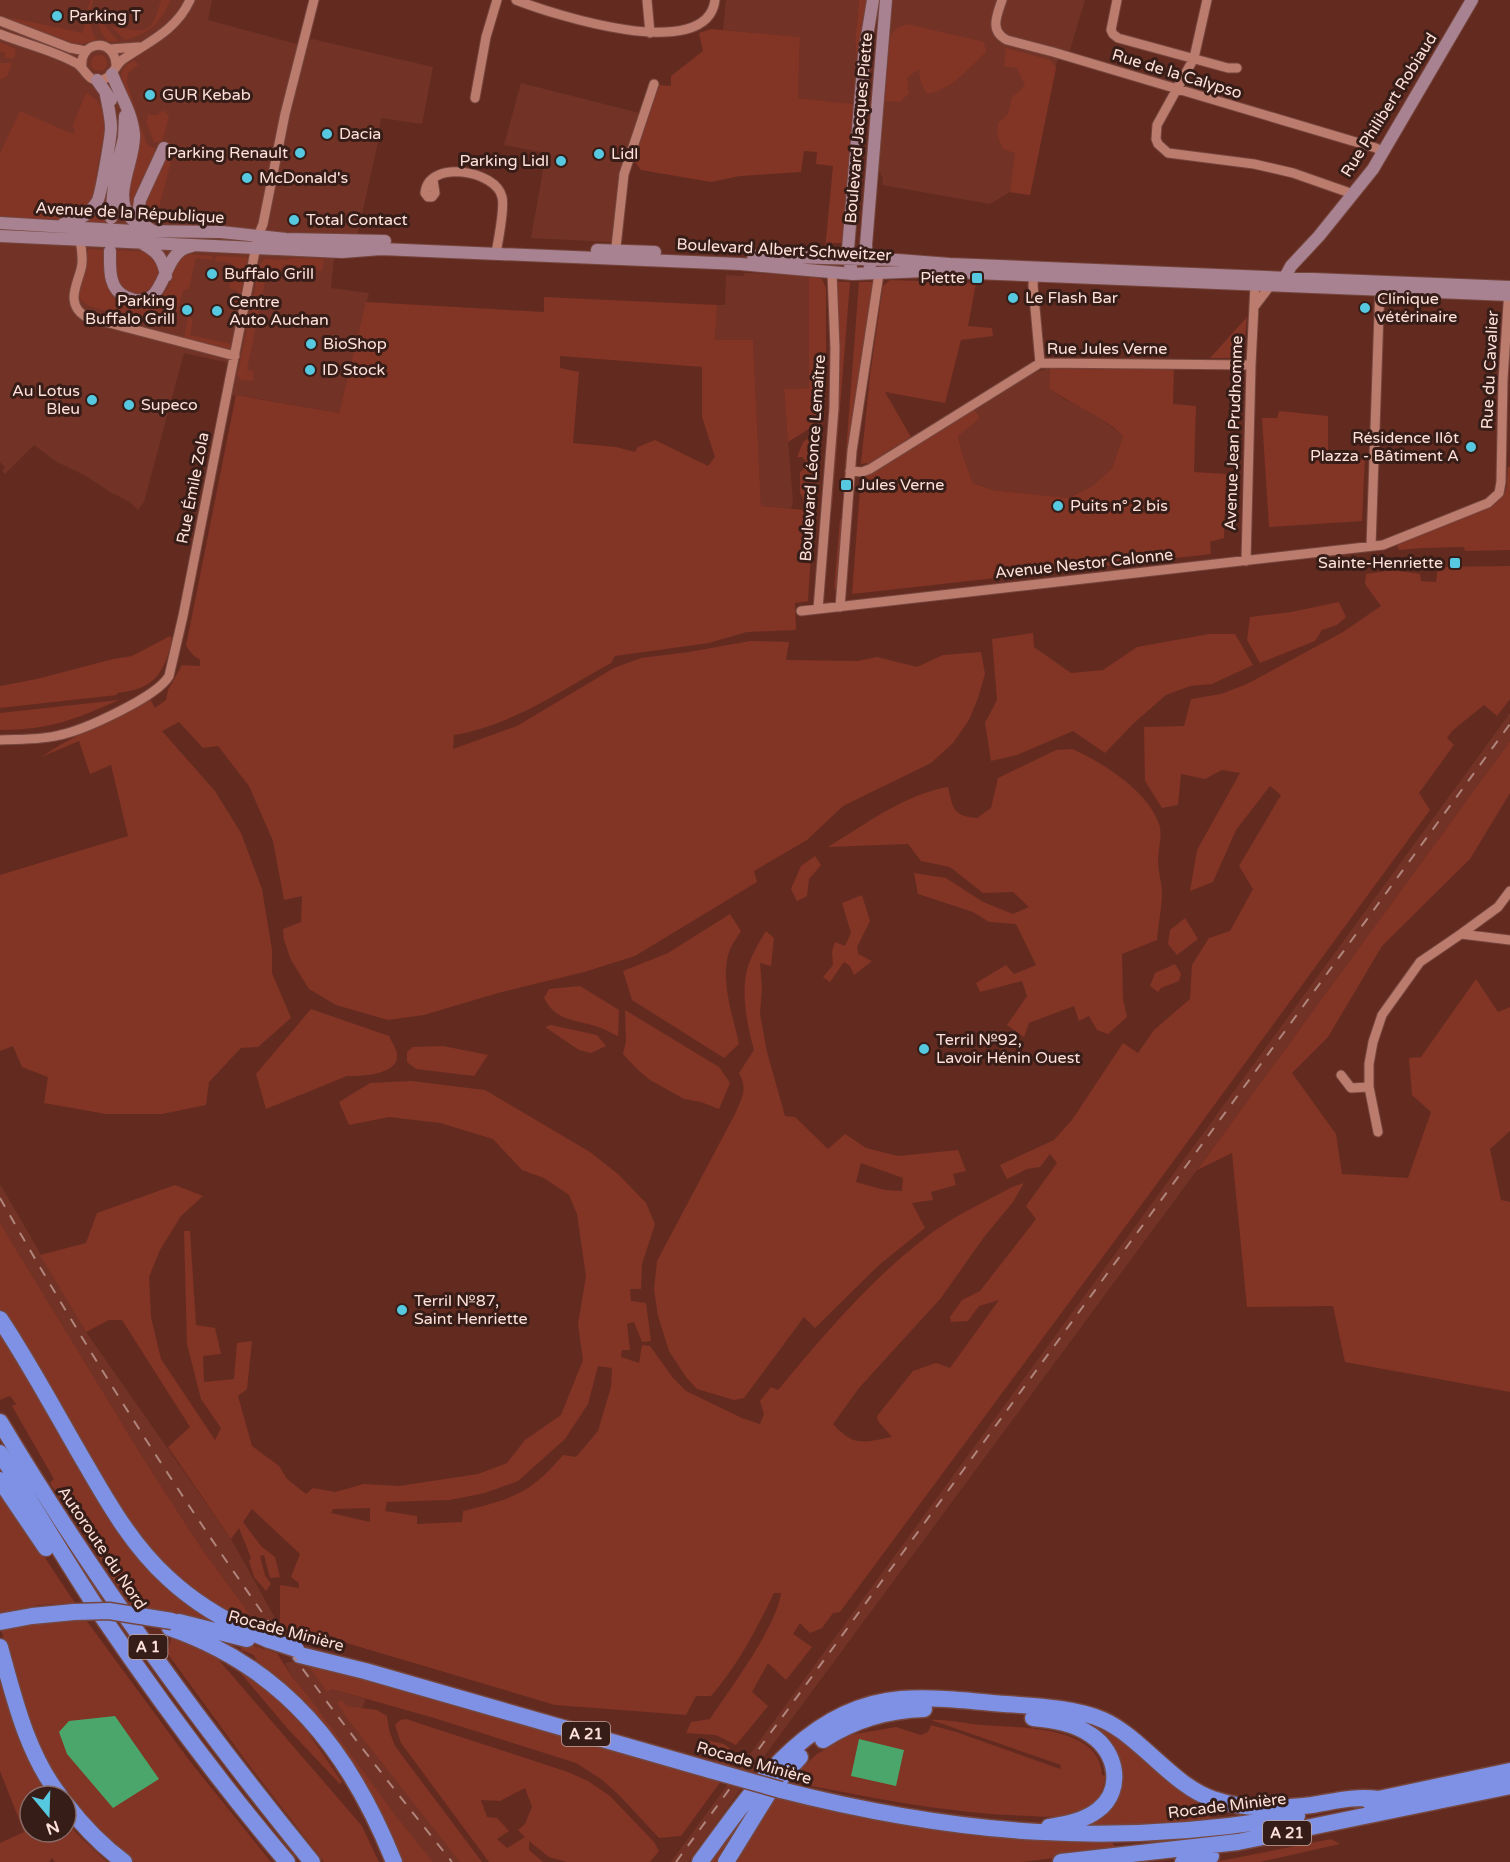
<svg xmlns="http://www.w3.org/2000/svg" width="1510" height="1862" font-family="'Varela Round',sans-serif">
  <style>
    .built { fill: #723326 }
    .green { fill: #823425; fill-rule: evenodd }
    .water { fill: #4aa66a }
    .lines { fill: none; stroke-linecap: round; stroke-linejoin: round }
    .street-casing { stroke: #75463e; stroke-width: 11 }
    .secondary-casing { stroke: #75463e; stroke-width: 14 }
    .highway-casing { stroke: #75463e; stroke-width: 19 }
    .street { stroke: #bb7b6d; stroke-width: 9 }
    .secondary { stroke: #a98291; stroke-width: 12 }
    .highway { stroke: #7e91e4; stroke-width: 16 }
    .rail { stroke: #b0857c; stroke-width: 2; stroke-dasharray: 10 10; stroke-linecap: butt }
    .highway-bridge-casing { stroke: #75463e; stroke-width: 19; stroke-linecap: butt }
    .highway-bridge { stroke: #7e91e4; stroke-width: 16 }
    .poi-dot { fill: #56c9e0; stroke: #371d18; stroke-width: 2 }
    .labels { text-anchor: middle; dominant-baseline: central; stroke-width: 6; stroke-linejoin: round; paint-order: stroke }
    .shield { fill: #371d18; stroke: #c2a6a0; stroke-width: 1.5 }
    .shield-label { font-size: 15px; font-weight: bold; fill: #fee1da }
    .poi-label { font-size: 16px; fill: #fee1da; stroke: #371d18; text-anchor: start }
    .street-label { font-size: 16px; fill: #fee1da; stroke: #371d18 }
  </style>
  <rect width="100%" height="100%" fill="#632b20"/>
  <path class="built" d="M0,0H212L208,20L297,44L312,39L433,67L422,124L381,118L377,147L357,236L336,235L331,288L369,293L339,413L249,397L227,395L234,364L184,353L144,502L138,510L130,502L110,492L86,476L57,462L34,445L5,474L2,471L5,467L0,462Z
    M726,0H859L855,41L857,60L854,104L798,98L800,37L723,30Z
    M893,0H1085L1070,50L1057,61L1030,195L1010,192L990,204L882,185L883,177L881,176V173L878,172Z
    M521,83L639,113L624,158L612,242L531,238L546,153L504,145Z
    M744,273L809,275V388L784,389L793,502L791,509L761,506L753,340H715L717,305H725L726,275L744,276Z
    M1050,368L1049,388L1064,399L1094,413L1123,436L1112,468L1094,486L1067,498L993,490L973,483L963,456L958,435L980,418L974,409L1035,372Z
    M1510,713V741L1197,1170L768,1751L688,1862H671Z
    M0,1184L86,1332L231,1539L280,1627L261,1630L200,1546L145,1461L0,1223Z
    M304,1660L339,1691L366,1699L362,1709L477,1862H414L334,1732L292,1677L285,1663Z"/>
  <path class="green" d="M90,0H93C90,15 88,27 97,40L82,44L73,43L10,21L12,18L83,33Z
    M161,0H170C163,22 146,35 125,40L113,28L112,26C147,33 151,36 161,0Z
    M859,0H867L857,60L855,41Z
    M98,19V18L119,42L107,41L100,30Z
    M907,24L984,42L986,52C969,68 951,90 927,94L921,83L919,69L907,78L909,93L900,102L885,101L890,36L896,29Z
    M711,29L800,37L798,98L854,104L843,243H831L830,250H825L833,166L816,164L817,152L804,151L801,172L740,176L711,182L641,170L634,161L659,85L671,86V76L703,51L699,33Z
    M0,42L16,49L14,58H5V52H0Z
    M1006,48L1050,60L1056,68L1030,195L1010,192L1015,153L1003,149L997,134L998,123L1008,114L1012,97L1025,86L1017,68L1004,66Z
    M91 63a8 8 0 1 1 16 0a8 8 0 1 1-16 0Z
    M134,60L138,65L128,73L127,83L146,142L149,146L159,150L134,213L126,201L138,123L123,84L121,74L126,65Z
    M0,63H12L7,76L0,80Z
    M86,93C116,108 103,138 98,164C96,177 95,189 92,202C72,228 29,218 0,216V153L20,111L73,134L75,129L72,127Z
    M163,110L169,116L163,139L160,142H154L146,122L148,115H157Z
    M116,116L117,128L107,190L106,224L82,223L88,219Z
    M168,150H174L155,223L140,220L141,213Z
    M88,249L104,250C104,275 104,312 142,303C151,301 160,299 166,291C173,283 171,273 175,265C177,261 181,257 184,254L213,256L212,260L196,258L189,288L188,290L184,289L171,329L89,306L81,300L78,290Z
    M115,250L150,252L160,266C158,297 123,303 117,279C114,270 116,259 115,250Z
    M216,256L246,257L248,260L238,307H234L238,291L229,288L234,268L231,263L215,261Z
    M289,258L324,259L322,271L285,264L273,278L266,277L247,370L253,371V381L241,380L237,375L239,368L260,264L265,259L288,260Z
    M809,275L822,279L826,288V375L823,423L812,427L788,442L784,389L809,388Z
    M890,280L976,283L968,326L992,328L993,336L961,340L945,403L885,392L911,437L885,453L870,466L867,463L861,464L870,375L883,286Z
    M837,282H850L832,508H828Z
    M859,282H874L847,478H844Z
    M544,297L717,305L715,340H753L761,506L804,510L813,521L808,601L795,603L796,630L747,632L709,643L615,656L611,663C562,690 511,726 454,735L453,749L517,726L614,668L641,658L689,652L750,641L789,642L786,660L857,661L877,657L917,667L943,655L981,652L985,674L978,698L969,720L953,743L931,763L843,806L807,840L754,871L757,882L635,956L584,972L498,993L424,1015L388,1020L336,1005L309,989L291,960L284,940L283,929L301,922L302,896L284,900L273,841L249,786L218,746L203,748L179,722L162,731L215,791L241,833L262,889L272,950V973L291,1018L258,1047L241,1048L209,1082L206,1105L162,1114H106L44,1103L48,1077L22,1067L13,1046L0,1051V875L128,836L111,765L90,774L79,741L41,757L60,745L149,697L155,708L166,700L168,690L182,665L200,666V660L193,655L186,646L236,395L339,413L366,302L544,312ZM560,356L702,367V417L715,457L708,466L655,440L638,447L635,452L616,447L573,443L579,372L560,368Z
    M188,317L193,319L190,335L231,344L230,349H225L184,338Z
    M1247,317L1243,358H1210Z
    M1050,368L1174,369L1173,404L1196,406L1194,472L1226,474L1224,538L1210,542L1211,554L852,594L861,476L974,409L980,418L958,436L963,456L973,483L993,490L1068,498L1093,486L1112,468L1123,436C1100,413 1074,407 1049,388Z
    M1279,411L1328,416V455H1365L1362,521L1269,527L1262,418H1277Z
    M816,433H821L822,436L818,478H812L811,482L818,483L816,496L805,501L800,493V472L805,468V460L802,457H797L803,442Z
    M1508,467H1510V550L1465,551L1464,547L1423,548L1399,550L1396,542L1492,505C1510,494 1506,486 1508,467Z
    M840,519L844,520L838,589H834Z
    M1510,566V699L1497,716L1484,705L1452,731L1447,738L1454,745L1419,793L1430,810L1142,1204L840,1612L833,1613L822,1628L810,1633L800,1623L793,1634L812,1647L786,1680L768,1663L752,1692L768,1706L736,1745L716,1735L686,1733L691,1722L710,1719C730,1689 777,1626 781,1593H774C756,1630 738,1665 711,1696H696L686,1715L555,1705L350,1644L323,1633L320,1645L290,1640L280,1627V1585L299,1588V1583L291,1577L300,1554L252,1509L243,1522L261,1546L275,1557L280,1577L270,1578L264,1555L260,1556L265,1575L271,1584L266,1591L254,1577L249,1561L251,1558L239,1528L231,1539L168,1447L190,1427L122,1320H109L86,1332L40,1255L86,1243L97,1213L175,1185L203,1196L181,1216L160,1250L149,1277L151,1317L161,1359L215,1440L221,1428L201,1399L187,1344L184,1231H190L196,1325L215,1328L221,1354L203,1356L204,1382L234,1379L237,1343L252,1341L247,1389L238,1396L252,1446L279,1466L287,1479L306,1494L313,1488L335,1492L364,1484L399,1486L478,1474L507,1463L525,1440L561,1415L583,1360L578,1324L586,1276L577,1214L569,1195L544,1178L522,1170L493,1139L440,1123L389,1117L349,1125L339,1102L370,1083L411,1081L485,1090L590,1152L618,1174L646,1203L655,1224L642,1264L641,1289H630L631,1301L646,1303L651,1341L642,1342L634,1322L627,1324L630,1350H622L621,1357L639,1363L642,1345L650,1346L673,1378L686,1391L742,1418L760,1424L764,1414L760,1401L771,1387L778,1390C823,1336 869,1281 925,1238C951,1217 983,1203 1012,1187L1024,1183L1013,1202L984,1237L941,1298L859,1388L833,1424C855,1448 863,1442 892,1437L878,1421L877,1416L913,1371L936,1363L950,1368L999,1300L979,1306L968,1321L951,1322L950,1317L962,1300L980,1291L1036,1219L1026,1206L1057,1163L1050,1154L1040,1167L1027,1169L1007,1179L1000,1165L1054,1140L1072,1120L1123,1043L1138,1053L1154,1030L1190,999L1192,965L1209,938L1230,931L1253,889L1239,866L1281,795L1270,786L1236,830L1213,882L1190,891L1197,850L1240,773L1222,770L1205,779L1181,774L1178,805L1162,808L1145,781L1144,727L1184,726L1191,699L1221,694L1247,684L1343,632L1381,606L1365,584L1366,574L1393,570L1420,574L1421,581L1436,582L1438,567ZM598,1366L612,1368L611,1387L598,1431L576,1457L563,1455C530,1494 512,1499 463,1511L462,1522L417,1524V1516L385,1511L387,1502L450,1500L485,1493L518,1481L565,1439L588,1404ZM370,1508V1522L331,1513L333,1509Z
    M1339,602L1346,617L1337,625L1322,630L1315,641L1260,663L1247,640L1250,617L1291,612Z
    M1033,633L1034,647L1071,673L1103,670L1137,647L1209,634H1235L1253,665L1212,684L1190,686L1166,695L1134,723L1105,753L1073,731L1017,755L991,761L985,723L997,700L992,639Z
    M170,636L172,638C165,673 155,689 117,693V695L0,708V686L37,679L113,659L132,656Z
    M119,700C75,719 51,730 0,730V713Z
    M1510,741V793L1470,859L1382,946L1328,1037L1292,1073L1336,1134L1342,1174L1408,1178L1431,1112L1412,1095L1409,1058L1421,1057L1476,979L1498,1012L1510,1007V1131L1490,1149L1501,1200L1510,1202V1392L1345,1362L1333,1306L1247,1307L1232,1153L1197,1170Z
    M1072,749C1102,762 1148,791 1159,824C1163,836 1158,849 1158,861C1158,872 1162,883 1162,893C1162,908 1158,925 1157,940L1122,954L1123,999L1127,1017L1108,1034L1097,1030L1089,1016L1079,1021L1074,1006L1029,1023L1024,1037L1007,1025L1027,996L1022,981L980,992L976,983L1006,965L1014,974L1036,965L1016,924L989,922L973,912L918,894L914,873L946,878L983,902L1013,914L1029,907L1013,892L983,893L950,867L921,861L908,844L828,847C866,824 905,794 948,787C953,808 952,816 977,818L991,808L998,778L1056,750Z
    M815,856L821,865L809,879L807,896L797,901L791,889L801,866Z
    M862,895L870,921L857,947L858,954L872,961L854,975L850,966L844,962L830,982L823,977L833,965L832,952L835,942L845,946L851,933L842,903Z
    M730,914L741,931C738,936 734,941 731,947C718,976 733,1015 739,1044L724,1058L632,1000L623,971L668,953Z
    M1185,918L1198,939L1177,955L1168,944L1170,930Z
    M766,931L774,938L771,966L760,963L762,987L760,1014L767,1052L785,1116L795,1117L828,1149L845,1134L866,1148L898,1156L958,1150L966,1171L953,1174L956,1185L931,1192L933,1200L912,1203L925,1228L879,1265L815,1328L804,1317L744,1398L734,1400L697,1389L686,1377L669,1351L658,1316L654,1289L657,1261L735,1114C742,1097 748,1090 739,1073L754,1050C747,1025 739,986 750,961C754,951 760,941 766,931ZM861,1163L903,1178L902,1191L885,1190L856,1182Z
    M1175,964L1181,974L1179,981L1161,988L1158,992L1150,986L1155,973Z
    M580,986L619,1010L618,1036C612,1034 607,1030 601,1028C577,1019 557,1023 544,998L549,989Z
    M311,1009L389,1036C391,1041 394,1045 396,1050C404,1075 362,1076 347,1076L266,1109L256,1074Z
    M625,1010L719,1067L730,1083L719,1109L701,1102L684,1099L650,1080L636,1068L623,1054L626,1041Z
    M551,1025L597,1035L606,1046L591,1053L579,1050L545,1027Z
    M443,1046L488,1055L474,1076L416,1069L407,1062V1052L413,1047Z
    M0,1223L145,1461L200,1546L261,1630L238,1620L189,1589L142,1544L0,1310Z
    M0,1325L116,1522L230,1626L131,1607L50,1483L54,1479L12,1406L16,1404L10,1396L0,1400Z
    M0,1490L75,1603L39,1605L0,1613Z
    M53,1620H86L189,1760L271,1862H134L105,1841L61,1788L39,1750L24,1711L1,1629Z
    M172,1636L200,1647L217,1658L362,1826L379,1862H324L248,1764L167,1653Z
    M242,1642L277,1653L292,1677L308,1696L395,1815L433,1862H400L315,1714L287,1686L258,1664L254,1655L241,1650Z
    M304,1660L721,1781L681,1836L659,1838L619,1795L601,1779L576,1763L434,1718L332,1689L327,1692Z
    M239,1671L276,1698L307,1731L342,1782L340,1784L287,1728Z
    M0,1674L42,1783L50,1796H30V1832H66V1820L77,1834L107,1862H55L52,1858L49,1862H0V1843L24,1832L0,1771Z
    M342,1700L346,1706L377,1710L387,1716L389,1730L395,1746L482,1862H460L350,1722L337,1703Z
    M406,1719L568,1772L588,1781L610,1796L654,1842L659,1851L650,1862H567L549,1857L529,1841V1850L543,1862H489L401,1743L395,1725L400,1720ZM525,1788L532,1807L525,1824L518,1830L525,1837L507,1848L497,1839L509,1831L497,1818L487,1817L481,1800L500,1801Z
    M931,1720C948,1719 965,1724 982,1725C1017,1728 1101,1725 1102,1775L1105,1776C1104,1791 1098,1802 1084,1809C1069,1818 1048,1817 1031,1816C949,1814 867,1797 787,1781L817,1754L850,1735L896,1727L921,1735L928,1732L931,1725L956,1732L1060,1769L1061,1765Z
    M1086,1723C1136,1741 1163,1787 1210,1807L1209,1817L1218,1818L1181,1824L1083,1828L1119,1782Z
    M706,1740L724,1744L738,1755L728,1768L715,1764L717,1758L706,1749Z
    M760,1792L722,1862H708Z
    M776,1796L856,1815L939,1830L998,1837L1112,1841L1114,1846H1127L1128,1849L1022,1862H737Z
    M1331,1839L1340,1844L1260,1862H1215Z"/>
  <path class="water" d="M115,1716L159,1779L113,1808L67,1754L59,1732L69,1721Z
    M859,1739L904,1750L896,1786L851,1776Z"/>
  <g class="lines">
    <g class="street-casing">
      <path id="street" d="M516,0C552,14 707,65 715,0
        M647,0L650,33
        M1002,0C997,15 989,31 1007,40L1053,52L1376,148L1382,152
        M1117,0L1111,30L1113,34L1118,38L1228,68H1237
        M1207,0L1194,58L1157,125L1156,139L1158,144L1168,153L1254,164L1293,173L1353,194
        M0,21L70,48L86,51
        M0,34C25,44 53,50 76,63C86,69 88,83 102,80C113,77 114,67 122,60C148,42 176,31 190,0
        M110,49L139,47
        M82,67C79,40 115,37 116,65
        M475,98L486,37L497,0
        M433,180L435,193L432,197H428L425,193C428,159 496,170 502,197C505,208 498,241 496,253
        M80,239C81,248 84,260 81,269C77,285 65,304 86,317L235,356
        M615,256L624,174L654,84
        M1034,270L1033,285L1040,363
        M1254,307L1270,286
        M850,471L862,472L870,469L1040,363L1251,365
        M1371,546L1380,283
        M1246,561L1251,365L1255,285
        M840,607L852,451L879,274
        M818,609L834,408L835,348L832,273
        M801,611L1383,545L1488,503L1499,493L1501,482L1503,380L1509,289
        M0,740C20,739 41,740 60,735C84,730 157,697 169,676L183,616L258,236L263,224L285,114L314,0
        M1461,934L1498,907L1510,891
        M1341,1075L1351,1088L1369,1087
        M1378,1132L1369,1087V1064L1373,1042L1382,1015L1420,962L1461,934L1510,940"/>
    </g>
    <g class="secondary-casing">
      <path id="secondary" d="M112,74C120,95 132,112 134,135C135,161 112,195 130,217C135,224 144,224 150,229
        M97,80L111,100
        M111,218L115,173L124,138L125,116
        M0,223L133,231L221,232L286,239L385,241
        M137,223L140,200L164,148
        M63,224C77,221 89,215 97,202C101,196 111,136 111,128C111,117 108,106 106,95
        M0,236L342,252L381,249L740,264L853,274L925,271L1510,295
        M141,243C157,251 163,258 166,276
        M597,250L655,252
        M110,251C110,268 108,289 126,297C163,314 161,266 179,252C182,249 188,247 192,246
        M753,256L898,260L950,264L1510,287
        M870,265L867,260L866,245L886,0
        M851,267L848,259V249L864,55L873,0
        M1285,277L1291,266L1319,236L1373,169L1472,0"/>
    </g>
    <g class="highway-casing">
      <path id="highway" d="M0,1319C32,1367 59,1419 88,1468C111,1508 134,1547 168,1578C198,1606 232,1625 269,1640
        M0,1422C92,1576 198,1722 312,1862
        M0,1453C35,1508 68,1565 104,1619C161,1703 222,1785 287,1862
        M0,1480L46,1548
        M0,1622L32,1616L74,1612
        M179,1622L247,1639
        M170,1628C285,1668 350,1752 394,1862
        M0,1647C14,1698 27,1754 60,1796
        M300,1655L365,1671L710,1770
        M1033,1718C1053,1720 1074,1723 1091,1735C1117,1752 1124,1790 1098,1810C1084,1821 1066,1824 1049,1827
        M823,1740C854,1720 888,1710 924,1709
        M781,1790C957,1835 1117,1848 1297,1816
        M1369,1801L1510,1771
        M66,1804C83,1826 101,1845 124,1862
        M700,1862C752,1792 805,1707 901,1699C931,1697 961,1700 992,1703C1026,1706 1072,1706 1103,1720C1141,1737 1173,1786 1213,1799C1245,1810 1278,1809 1312,1805C1337,1801 1353,1796 1379,1799
        M726,1862L771,1789L800,1757
        M1061,1862L1238,1842L1510,1786
        M1183,1862L1211,1856"/>
    </g>
    <use href="#street" class="street"/>
    <use href="#secondary" class="secondary"/>
    <use href="#highway" class="highway"/>
    <path class="rail" d="M0,1198C95,1365 199,1528 313,1683C358,1744 405,1803 452,1862
      M676,1862L1510,724"/>
    <g class="highway-bridge-casing">
      <path id="highway-bridge" d="M74,1612L109,1611L172,1621
        M269,1640L296,1649
        M710,1770L781,1790"/>
    </g>
    <use href="#highway-bridge" class="highway-bridge"/>
  </g>
  <g class="poi-dot">
    <circle cx="57" cy="16" r="6"/>
    <circle cx="150" cy="95" r="6"/>
    <circle cx="327" cy="134" r="6"/>
    <circle cx="300" cy="153" r="6"/>
    <circle cx="599" cy="154" r="6"/>
    <circle cx="561" cy="161" r="6"/>
    <circle cx="247" cy="178" r="6"/>
    <circle cx="294" cy="220" r="6"/>
    <circle cx="212" cy="274" r="6"/>
    <rect x="971" y="272" width="12" height="12" rx="3"/>
    <circle cx="1013" cy="298" r="6"/>
    <circle cx="1365" cy="308" r="6"/>
    <circle cx="187" cy="310" r="6"/>
    <circle cx="217" cy="311" r="6"/>
    <circle cx="311" cy="344" r="6"/>
    <circle cx="310" cy="370" r="6"/>
    <circle cx="92" cy="400" r="6"/>
    <circle cx="129" cy="405" r="6"/>
    <circle cx="1471" cy="447" r="6"/>
    <rect x="840" y="479" width="12" height="12" rx="3"/>
    <circle cx="1058" cy="506" r="6"/>
    <rect x="1449" y="557" width="12" height="12" rx="3"/>
    <circle cx="924" cy="1049" r="6"/>
    <circle cx="402" cy="1310" r="6"/>
  </g>
  <g class="labels">
    <g class="shield">
      <rect x="128.5" y="1635" width="39" height="24" rx="4.5"/>
      <rect x="562" y="1722" width="48" height="24" rx="4.5"/>
      <rect x="1263" y="1821" width="48" height="24" rx="4.5"/>
    </g>
    <g class="shield-label">
      <text x="148" y="1647">A 1</text>
      <text x="586" y="1734">A 21</text>
      <text x="1287" y="1833">A 21</text>
    </g>
    <g class="poi-label">
      <text x="69" y="16">Parking T</text>
      <text x="162" y="95">GUR Kebab</text>
      <text x="339" y="134">Dacia</text>
      <text x="288" y="153" text-anchor="end">Parking Renault</text>
      <text x="611" y="154">Lidl</text>
      <text x="549" y="161" text-anchor="end">Parking Lidl</text>
      <text x="259" y="178">McDonald's</text>
      <text x="306" y="220">Total Contact</text>
      <text x="224" y="274">Buffalo Grill</text>
      <text x="965" y="278" text-anchor="end">Piette</text>
      <text x="1025" y="298">Le Flash Bar</text>
      <text x="1377" y="299">Clinique<tspan x="1377" dy="18">vétérinaire</tspan></text>
      <text x="175" y="301" text-anchor="end">Parking<tspan x="175" dy="18">Buffalo Grill</tspan></text>
      <text x="229" y="302">Centre<tspan x="229" dy="18">Auto Auchan</tspan></text>
      <text x="323" y="344">BioShop</text>
      <text x="322" y="370">ID Stock</text>
      <text x="80" y="391" text-anchor="end">Au Lotus<tspan x="80" dy="18">Bleu</tspan></text>
      <text x="141" y="405">Supeco</text>
      <text x="1459" y="438" text-anchor="end">Résidence Ilôt<tspan x="1459" dy="18">Plazza - Bâtiment A</tspan></text>
      <text x="858" y="485">Jules Verne</text>
      <text x="1070" y="506">Puits n° 2 bis</text>
      <text x="1443" y="563" text-anchor="end">Sainte-Henriette</text>
      <text x="936" y="1040">Terril №92,<tspan x="936" dy="18">Lavoir Hénin Ouest</tspan></text>
      <text x="414" y="1301">Terril №87,<tspan x="414" dy="18">Saint Henriette</tspan></text>
    </g>
    <g class="street-label">
      <text transform="translate(1177 74) rotate(17)">Rue de la Calypso</text>
      <text transform="translate(1389 105) rotate(-58)">Rue Philibert Robiaud</text>
      <text transform="translate(859 128) rotate(-85)">Boulevard Jacques Piette</text>
      <text transform="translate(130 213) rotate(3)">Avenue de la République</text>
      <text transform="translate(784 250) rotate(3)">Boulevard Albert Schweitzer</text>
      <text x="1107" y="349">Rue Jules Verne</text>
      <text transform="translate(1490 370) rotate(-87)">Rue du Cavalier</text>
      <text transform="translate(1234 433) rotate(-88)">Avenue Jean Prudhomme</text>
      <text transform="translate(813 458) rotate(-86)">Boulevard Léonce Lemaître</text>
      <text transform="translate(193 488) rotate(-79)">Rue Émile Zola</text>
      <text transform="translate(1084 564) rotate(-6)">Avenue Nestor Calonne</text>
      <text transform="translate(102 1548) rotate(56)">Autoroute du Nord</text>
      <text transform="translate(286 1631) rotate(15)">Rocade Minière</text>
      <text transform="translate(754 1763) rotate(16)">Rocade Minière</text>
      <text transform="translate(1227 1806) rotate(-7)">Rocade Minière</text>
    </g>
  </g>
  <g transform="translate(48 1814) rotate(161)"><circle r="28" fill="#371d18" stroke="#876b66" stroke-width="1.5"/>
  <path d="M0-4.5L10 22L0 15L-10 22Z" fill="#56c9e0"/>
  <text y="-9" font-size="16" font-weight="bold" text-anchor="middle" fill="#fee1da">N</text>
  </g>
</svg>
